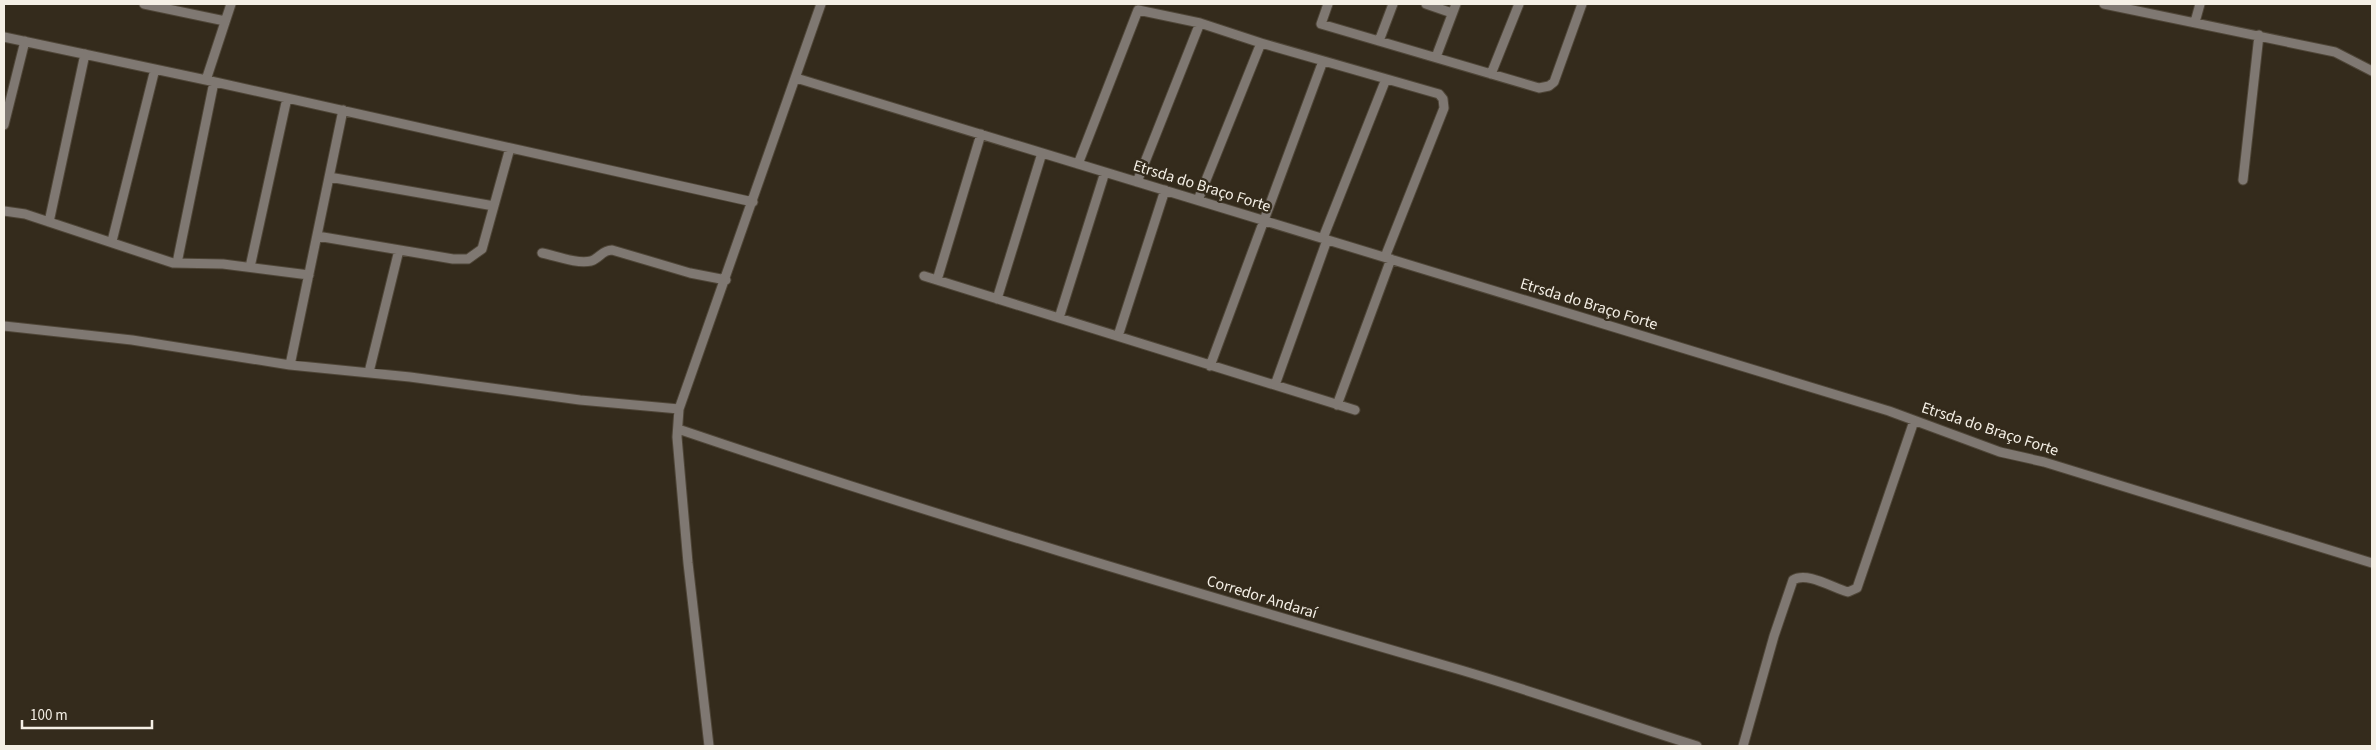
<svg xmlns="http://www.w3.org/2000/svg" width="2376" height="750" font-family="'Source Sans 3',sans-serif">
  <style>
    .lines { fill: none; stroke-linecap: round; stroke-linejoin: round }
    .street-casing { stroke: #4f4638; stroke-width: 11 }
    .street { stroke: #7f7872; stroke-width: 9 }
    .labels { text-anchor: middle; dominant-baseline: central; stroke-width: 5; stroke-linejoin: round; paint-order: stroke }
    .street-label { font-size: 16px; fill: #f4efe5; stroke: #342b1c }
  </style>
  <rect width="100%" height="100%" fill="#342b1c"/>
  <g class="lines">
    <g class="street-casing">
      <path id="street" d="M144,4L225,21
        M1328,4L1321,24L1539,88L1549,86L1554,82L1582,4
        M1426,4L1452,13
        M2104,4L2335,52L2372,71
        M2195,22L2200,4
        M4,37L206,80L753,202
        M1379,41L1393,4
        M1436,57L1456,4
        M1491,74L1519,4
        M796,78L1889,411L2000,452L2044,462L2372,563
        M206,80L231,4
        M4,125L25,41
        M1078,164L1138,10L1200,23L1261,43L1439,94L1443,99L1444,108L1385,257
        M329,177L494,206
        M2243,180L2259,35
        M1137,182L1200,23
        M1198,200L1261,43
        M4,211L25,214L173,263L223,264L309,275
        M49,222L85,54
        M317,236L453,259H468L482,249L510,148
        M1323,238L1386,79
        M112,241L155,69
        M542,253C557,256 576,264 591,261C600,258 602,250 612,250L690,273L726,280
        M177,263L214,82
        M250,267L287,98
        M924,276L1355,410
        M937,280L981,134
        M997,299L1042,153
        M1059,318L1105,172
        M4,326L132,340L290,365L410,377L580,400L679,409
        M1118,336L1165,190
        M290,365L343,110
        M1210,366L1323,61
        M369,372L399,250
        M1275,385L1327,240
        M1337,405L1391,259
        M678,429C932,515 1189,591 1447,666C1531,690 1613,720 1697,746
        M709,746L688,563L677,437L679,409L821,4
        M1743,746L1774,636L1793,580C1807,571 1833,588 1848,592L1857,588L1914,421"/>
    </g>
    <use href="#street" class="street"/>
  </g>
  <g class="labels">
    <g class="street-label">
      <text transform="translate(1202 186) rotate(17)">Etrsda do Braço Forte</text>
      <text transform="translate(1589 304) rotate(17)">Etrsda do Braço Forte</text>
      <text transform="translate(1990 429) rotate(18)">Etrsda do Braço Forte</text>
      <text transform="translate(1262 597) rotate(17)">Corredor Andaraí</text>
    </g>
  </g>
  <rect width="2376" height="750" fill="none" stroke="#f4efe5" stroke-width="10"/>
  <path d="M22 720v8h130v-8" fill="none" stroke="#f4efe5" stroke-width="2.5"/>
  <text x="30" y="720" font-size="15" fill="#f4efe5" stroke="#342b1c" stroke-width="4" paint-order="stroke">100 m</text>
</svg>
